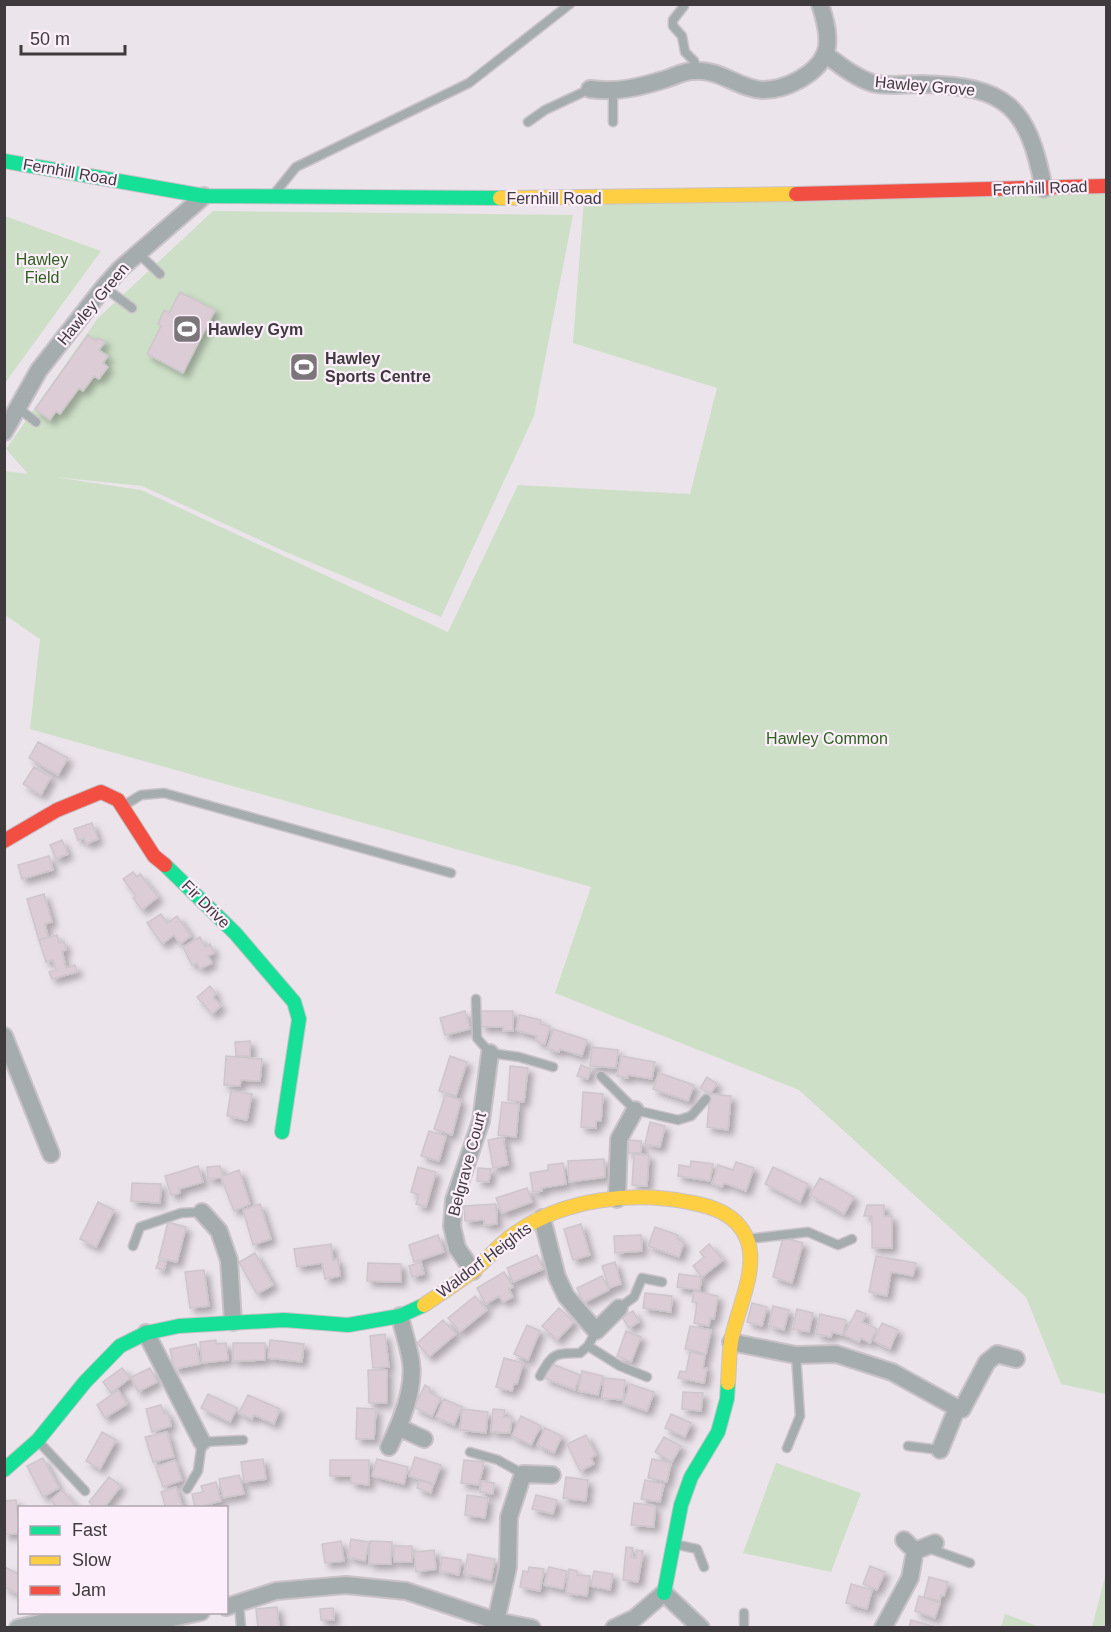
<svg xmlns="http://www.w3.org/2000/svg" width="1111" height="1632" font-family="Helvetica,sans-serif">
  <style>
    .green { fill: #cddfc7 }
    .building { fill: #dcccd5; stroke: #cdc6cb; stroke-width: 1.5; filter: url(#shadow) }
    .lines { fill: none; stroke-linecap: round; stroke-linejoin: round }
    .lane-casing { stroke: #c9c3c8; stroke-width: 11 }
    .street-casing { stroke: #c9c3c8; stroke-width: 20 }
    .fast-casing { stroke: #c9c3c8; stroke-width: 16 }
    .slow-casing { stroke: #c9c3c8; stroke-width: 16 }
    .jam-casing { stroke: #c9c3c8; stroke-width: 16 }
    .lane { stroke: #a5acad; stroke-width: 8 }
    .street { stroke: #a5acad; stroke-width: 16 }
    .fast { stroke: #16e098; stroke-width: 14 }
    .slow { stroke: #ffcf43; stroke-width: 14 }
    .jam { stroke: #f24e42; stroke-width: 14 }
    .labels { text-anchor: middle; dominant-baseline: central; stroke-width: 4.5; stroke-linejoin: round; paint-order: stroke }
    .street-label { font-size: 16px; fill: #3f3a3e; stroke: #fceefb }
    .park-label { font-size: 16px; fill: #2d621d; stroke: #fceefb }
    .poi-label { font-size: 16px; font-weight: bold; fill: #3f3a3e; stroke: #fceefb; text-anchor: start }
  </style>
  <defs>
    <filter id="shadow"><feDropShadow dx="5" dy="5" stdDeviation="3" flood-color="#0004"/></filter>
  </defs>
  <rect width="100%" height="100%" fill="#ece4eb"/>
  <path class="green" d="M1106,183V1394L1061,1384L1026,1297L799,1090L555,993L591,887L30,729L40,639L5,615L4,471L28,474L6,449L98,318L213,211L573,215L534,416L441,617L286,552L142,486L54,477L141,490L448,632L518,485L690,494L717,388L573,343L584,199Z
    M5,216L101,251L5,383L4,216Z
    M776,1463L861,1493L831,1572L743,1553Z
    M1106,1573V1627H1092Z
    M1005,1614L1040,1627H1001Z"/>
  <path class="building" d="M180,292L215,310L183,373L147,354L161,326L158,324L164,310L169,313Z
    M88,335L96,341L99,338L105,342L99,350L108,356L103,363L108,367L99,379L94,376L83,391L79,388L60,414L56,411L50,420L35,409Z
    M38,742L68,758L58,775L29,758Z
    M34,767L51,777L41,795L23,784Z
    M92,823L98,839L86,844L84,838L78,840L74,829Z
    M62,840L68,854L56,859L50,845Z
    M49,856L53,870L22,879L18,865Z
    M133,872L137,877L140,874L158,897L142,910L133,898L136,896L123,879Z
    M44,894L52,922L45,924L48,937L39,940L27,899Z
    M161,914L167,923L177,916L191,936L180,944L174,935L162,944L147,923Z
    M57,935L59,943L64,942L66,950L62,951L66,968L75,965L77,972L52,979L49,972L56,970L53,960L46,962L39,940Z
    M200,937L205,947L210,944L214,953L208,956L212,963L200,969L197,963L192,965L183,947Z
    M210,986L216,994L213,997L221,1006L212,1014L197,997Z
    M465,1011L470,1029L445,1035L440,1018Z
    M481,1011H513V1031H503V1027H481Z
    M520,1015L541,1020L540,1024L550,1026L545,1044L536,1041L537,1036L516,1030Z
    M553,1029L587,1040L582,1056L560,1049L559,1052L547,1049Z
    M250,1041V1056H236L235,1042Z
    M592,1047L618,1050L616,1068L590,1066Z
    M226,1056L262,1059L260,1081L241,1080L240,1086L224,1085Z
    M450,1056L467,1062L456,1096L439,1091Z
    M621,1056L655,1062L652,1079L628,1075V1078L617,1076Z
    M581,1065L591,1069L588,1079L577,1076Z
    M510,1066L528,1068L524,1102L508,1100Z
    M659,1073L694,1085L688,1101L653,1089Z
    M707,1077L717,1084L710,1094L700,1088Z
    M231,1091L252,1094L247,1120L227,1116Z
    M583,1092L603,1094L601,1121H596V1128L581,1127Z
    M710,1094L731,1096L728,1130L707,1127Z
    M445,1095L461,1100L452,1135L434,1129Z
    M502,1102L519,1104L516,1137L498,1135Z
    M650,1122L665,1126L660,1147L645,1144Z
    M429,1131L446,1136L439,1161L421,1156Z
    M503,1137L508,1165L493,1168L488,1140Z
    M628,1140L641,1141V1153H628Z
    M634,1154L649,1155L647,1186L632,1185Z
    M604,1159L605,1177L569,1182L568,1161Z
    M691,1161L713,1164L710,1181L678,1176L679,1165L690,1167Z
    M736,1162L754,1168L746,1191L724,1183L722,1187L712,1183L718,1165L733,1170Z
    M563,1163L566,1184L542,1188V1191L533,1192L530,1173L548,1170V1165Z
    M198,1166L203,1182L179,1189L180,1193L171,1195L165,1176Z
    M220,1166L223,1176L239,1170L250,1204L234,1211L221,1178L208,1179L207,1167Z
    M418,1167L436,1172L426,1207L416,1204L419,1195L411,1192Z
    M773,1167L808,1184L800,1202L765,1184Z
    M478,1168L491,1169L489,1182L477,1181Z
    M820,1178L854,1197L844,1214L810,1195Z
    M132,1183L161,1184L160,1203L131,1201Z
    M527,1188L532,1202L502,1213L496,1198Z
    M98,1202L114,1210L96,1247L80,1239Z
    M260,1204L271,1239L253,1245L243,1210Z
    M496,1204L497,1224L484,1225V1220L465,1221L464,1206Z
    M867,1205H884V1216H892V1248H872V1216H864Z
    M168,1222L186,1227L177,1262L159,1258Z
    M581,1224L590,1255L573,1260L564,1229Z
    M655,1227L678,1235L677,1239L684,1242L679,1257L648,1246Z
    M438,1235L444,1252L414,1262L409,1245Z
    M641,1235L642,1251L615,1253L614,1236Z
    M783,1237L803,1243L792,1283L773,1277Z
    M331,1244L333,1260L338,1259L340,1276L325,1279L322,1263L297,1267L294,1249Z
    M709,1244L723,1260L702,1277L693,1266L704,1257L700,1252Z
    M255,1253L273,1285L257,1294L239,1262Z
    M537,1255L543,1269L513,1282L507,1268Z
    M876,1256L916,1263L913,1276L891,1272L887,1296L869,1292Z
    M159,1260L166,1262L164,1270L156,1268Z
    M421,1262L424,1274L412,1277L409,1266Z
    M615,1262L621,1284L609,1288L602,1266Z
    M368,1263L401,1264V1282L367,1281Z
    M204,1270L209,1306L190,1308L185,1272Z
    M504,1272L513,1287L509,1289L513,1297L503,1302L499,1296L486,1304L477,1288Z
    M679,1274L701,1277L700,1290L677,1287Z
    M602,1276L609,1290L583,1303L577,1288Z
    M694,1291L718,1296L714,1319L710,1318L709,1326L694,1323L697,1303L692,1302Z
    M645,1293L672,1296L671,1312L643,1308Z
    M475,1296L487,1310L460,1332L448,1318Z
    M752,1303L767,1307L762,1326L747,1322Z
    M773,1306L789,1310L784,1330L769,1326Z
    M559,1308L574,1322L557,1340L542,1326Z
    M797,1309L813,1313L809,1332L793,1329Z
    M857,1310L866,1314L862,1322L877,1329L870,1343L861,1338L859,1342L844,1335Z
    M633,1311L639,1322L629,1328L622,1317Z
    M820,1314L846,1320L843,1335L832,1332L831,1337L816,1334Z
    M443,1320L456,1334L429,1357L417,1343Z
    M882,1323L898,1330L890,1349L874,1341Z
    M527,1325L540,1331L528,1360L514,1354Z
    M690,1326L711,1330L706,1354L685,1349Z
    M626,1331L641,1337L631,1362L617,1356Z
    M385,1334L389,1367L373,1368L370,1336Z
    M216,1340V1344L226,1343L228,1360L202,1363L200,1342Z
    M270,1340L304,1344L302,1362L268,1358Z
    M233,1343H265V1360L233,1361Z
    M196,1344L200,1364L174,1369L170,1349Z
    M690,1352L705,1355L703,1368H707L704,1383L678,1378L680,1371L686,1372Z
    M504,1358L523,1363L517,1384L514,1383L512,1391L496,1387Z
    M550,1363L580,1375L575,1390L544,1378Z
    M122,1368L130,1378L111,1393L103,1382Z
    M150,1368L157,1382L138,1392L131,1377Z
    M368,1370H387V1403H369Z
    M582,1371L603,1376L598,1395L578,1391Z
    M604,1378L625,1380L623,1400L602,1398Z
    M630,1384L654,1392L647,1411L623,1403Z
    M425,1385L430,1388L429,1392L441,1398L432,1416L414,1407Z
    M118,1390L127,1404L105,1418L97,1405Z
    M683,1392L703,1393L701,1411L682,1409Z
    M208,1394L237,1408L230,1422L201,1408Z
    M248,1395L280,1409L274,1424L254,1415L252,1419L239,1413Z
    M444,1399L462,1407L454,1425L436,1417Z
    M161,1405L164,1414L168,1413L171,1426L152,1432L146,1409Z
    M357,1408L376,1409L374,1439H356Z
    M462,1409L488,1412L486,1433L460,1430Z
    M493,1409L505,1410L504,1417H512L510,1433L491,1432Z
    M671,1414L691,1423L685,1437L665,1428Z
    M521,1416L541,1426L531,1445L512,1436Z
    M545,1428L562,1436L554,1453L537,1445Z
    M102,1432L116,1440L100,1469L86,1461Z
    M167,1432L174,1457L153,1462L145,1437Z
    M586,1435L596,1455L591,1458L594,1464L580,1471L567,1444Z
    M664,1437L681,1446L672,1462L655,1452Z
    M415,1457L441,1465L434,1484L409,1476Z
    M43,1458L59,1488L43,1497L27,1466Z
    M263,1459L266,1479L244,1482L241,1462Z
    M377,1459L408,1467L404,1484L372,1476Z
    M652,1459L671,1463L667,1482L648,1478Z
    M175,1460L182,1480L163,1487L156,1467Z
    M330,1460H369V1485L351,1483V1476H330Z
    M464,1460L484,1462L479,1485L461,1483Z
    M239,1475L244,1494L223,1498L219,1479Z
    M109,1477L121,1486L104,1508H95L89,1502Z
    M566,1477L588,1480L586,1501L563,1498Z
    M419,1480L433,1485L431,1493L417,1488Z
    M645,1480L664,1484L660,1502L641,1499Z
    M481,1481L494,1483L493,1494L480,1492Z
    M216,1482L221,1501L195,1508L192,1494L203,1492L201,1486Z
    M176,1487L183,1508H166L161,1492Z
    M62,1490L77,1507L76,1508H57L51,1500Z
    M467,1495L488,1498L485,1518L465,1515Z
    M536,1495L557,1500L553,1514L532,1509Z
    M16,1500L20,1533L4,1535V1501Z
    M634,1503L655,1506L654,1527L631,1525Z
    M351,1539L369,1542L365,1561L348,1557Z
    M341,1541L344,1561L325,1563L322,1544Z
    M370,1541L392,1542L391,1564H369Z
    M394,1546H412V1562H394Z
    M626,1547L633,1548L631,1557L636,1558L637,1550L643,1551L638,1582L623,1580Z
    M434,1550L436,1569L416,1572L414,1552Z
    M468,1554L495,1559L491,1580L464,1574Z
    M442,1557L461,1560L459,1575L440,1571Z
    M870,1566L885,1572L877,1590L863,1584Z
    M5,1567L20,1575V1595L4,1587Z
    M529,1567L544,1569L540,1591L520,1587L523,1571L528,1572Z
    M549,1567L567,1571L563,1589L544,1585Z
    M569,1569L577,1571V1575L590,1576L587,1596L566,1593Z
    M594,1571L613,1574L610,1590L591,1586Z
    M929,1577L948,1582L944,1596L941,1595L940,1601L924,1597Z
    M851,1584L872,1590L867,1609L846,1603Z
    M919,1596L940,1603L935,1618L915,1611Z
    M277,1607L279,1628H258L256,1609Z
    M333,1608L334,1620H321L320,1609Z
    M911,1620L937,1627V1628H909Z"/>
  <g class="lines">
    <g class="lane-casing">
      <path id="lane" d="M684,6L673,20V26L682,36L685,52L694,61L697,71
        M613,92V122
        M528,122L545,110L590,89
        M275,193L296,167L469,83L570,4
        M138,253L160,274
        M104,287L132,308
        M18,408L36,422
        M123,806L141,795L164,793L451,873
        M476,999L477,1038L490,1053L519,1057L553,1067
        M601,1076L635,1110L678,1120L691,1116L706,1099
        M748,1239L808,1232L838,1245L852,1239
        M133,1246L140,1227L181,1213L202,1212
        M619,1308L634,1297L642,1278L662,1282
        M596,1331L588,1346L620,1366L647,1377
        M540,1376C553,1353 554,1353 580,1353L588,1346
        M38,1441L85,1491
        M908,1446L940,1450
        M787,1448L800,1416L796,1355
        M470,1452L498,1460L523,1474
        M187,1489L198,1471L202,1442L243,1440
        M674,1544L697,1549L704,1567
        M928,1548L970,1563
        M239,1603L241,1628
        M744,1613V1628"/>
    </g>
    <g class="street-casing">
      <path id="street" d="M825,54C840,65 854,77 872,83C888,87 906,84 922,84C1007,86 1028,106 1044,189
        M590,89C617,93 640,87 666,79C675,76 684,71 693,71C719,68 739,89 763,90C785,90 816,75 825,54C831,40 825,19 820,4
        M4,432L39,370L104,287L120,269L204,196
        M4,1036L51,1154
        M617,1199L619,1139L635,1110
        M202,1212L219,1231L229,1260L233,1322
        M542,1218L557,1277L566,1296L596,1331L619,1308
        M473,1271L457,1248L452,1226L454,1200L481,1121L490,1053
        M146,1333L202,1442
        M731,1342L796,1355L836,1354L892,1372L957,1408L940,1450
        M957,1408L962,1409L987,1362L997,1354L1016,1359
        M398,1427L424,1439
        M389,1447C401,1422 415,1389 411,1362C409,1347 403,1331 400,1316
        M904,1540L915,1551L935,1543
        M226,1607L276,1591L346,1585L406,1591L496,1621L532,1628
        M496,1621L508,1567L509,1517L523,1474L552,1475
        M18,1628L50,1621L153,1622L201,1612
        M614,1628L635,1618L664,1593L701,1628
        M883,1628L910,1578L915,1551"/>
    </g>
    <g class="fast-casing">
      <path id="fast" d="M4,161L204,196L500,198
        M165,865L235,933L294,1002L299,1019L282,1132
        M4,1470L38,1440L85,1382L120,1346L146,1333L179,1326L284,1320L348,1325L400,1316L424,1305
        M664,1593L681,1505L691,1477L718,1432L727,1399L728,1383"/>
    </g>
    <g class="slow-casing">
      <path id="slow" d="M500,198L796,194
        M424,1305C440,1294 457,1283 473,1271C488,1259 501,1242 517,1232C565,1199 632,1191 688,1202C712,1206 737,1214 747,1239C759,1270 736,1311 731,1342C729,1355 729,1369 728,1383"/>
    </g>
    <g class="jam-casing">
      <path id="jam" d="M796,194L1106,186
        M4,841L57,810L101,792L118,800L154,856L165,865"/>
    </g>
    <use href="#lane" class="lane"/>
    <use href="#street" class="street"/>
    <use href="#fast" class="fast"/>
    <use href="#slow" class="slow"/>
    <use href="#jam" class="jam"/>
  </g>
  <defs>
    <g id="stadium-square" transform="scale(1.5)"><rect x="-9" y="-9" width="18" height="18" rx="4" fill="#7c767b" stroke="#fceefb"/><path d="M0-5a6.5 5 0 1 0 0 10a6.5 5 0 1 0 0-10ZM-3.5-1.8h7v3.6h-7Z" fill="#fff"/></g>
  </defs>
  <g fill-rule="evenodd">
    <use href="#stadium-square" x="187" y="329"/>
    <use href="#stadium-square" x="304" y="367"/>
  </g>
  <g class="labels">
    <g class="street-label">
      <text transform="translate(925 86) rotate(5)">Hawley Grove</text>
      <text transform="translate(70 172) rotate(10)">Fernhill Road</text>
      <text transform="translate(1040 188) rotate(-2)">Fernhill Road</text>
      <text x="554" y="198">Fernhill Road</text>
      <text transform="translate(93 304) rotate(-50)">Hawley Green</text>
      <text transform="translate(206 904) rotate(45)">Fir Drive</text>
      <text transform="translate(467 1164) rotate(-75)">Belgrave Court</text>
      <text transform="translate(484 1260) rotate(-37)">Waldorf Heights</text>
    </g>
    <g class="park-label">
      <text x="42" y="259">Hawley<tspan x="42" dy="18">Field</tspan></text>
      <text x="827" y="738">Hawley Common</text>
    </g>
    <g class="poi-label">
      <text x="208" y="329">Hawley Gym</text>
      <text x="325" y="358">Hawley<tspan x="325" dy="18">Sports Centre</tspan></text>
    </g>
  </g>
  <rect width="1111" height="1632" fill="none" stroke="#3f3a3e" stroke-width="12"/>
  <rect x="18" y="1506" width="210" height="108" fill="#fceefb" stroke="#b0a6af" stroke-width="1.5"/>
  <rect x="30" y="1526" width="30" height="9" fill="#16e098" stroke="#b0a6af" stroke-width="1.5"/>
  <text x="72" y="1536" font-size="18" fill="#3f3a3e">Fast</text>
  <rect x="30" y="1556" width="30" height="9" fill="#ffcf43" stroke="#b0a6af" stroke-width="1.5"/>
  <text x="72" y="1566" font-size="18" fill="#3f3a3e">Slow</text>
  <rect x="30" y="1586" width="30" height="9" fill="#f24e42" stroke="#b0a6af" stroke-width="1.5"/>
  <text x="72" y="1596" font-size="18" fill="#3f3a3e">Jam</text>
  <path d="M21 45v9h104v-9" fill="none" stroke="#3f3a3e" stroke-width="3"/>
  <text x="30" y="45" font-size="18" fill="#3f3a3e" stroke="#fceefb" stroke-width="4.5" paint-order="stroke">50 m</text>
</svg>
